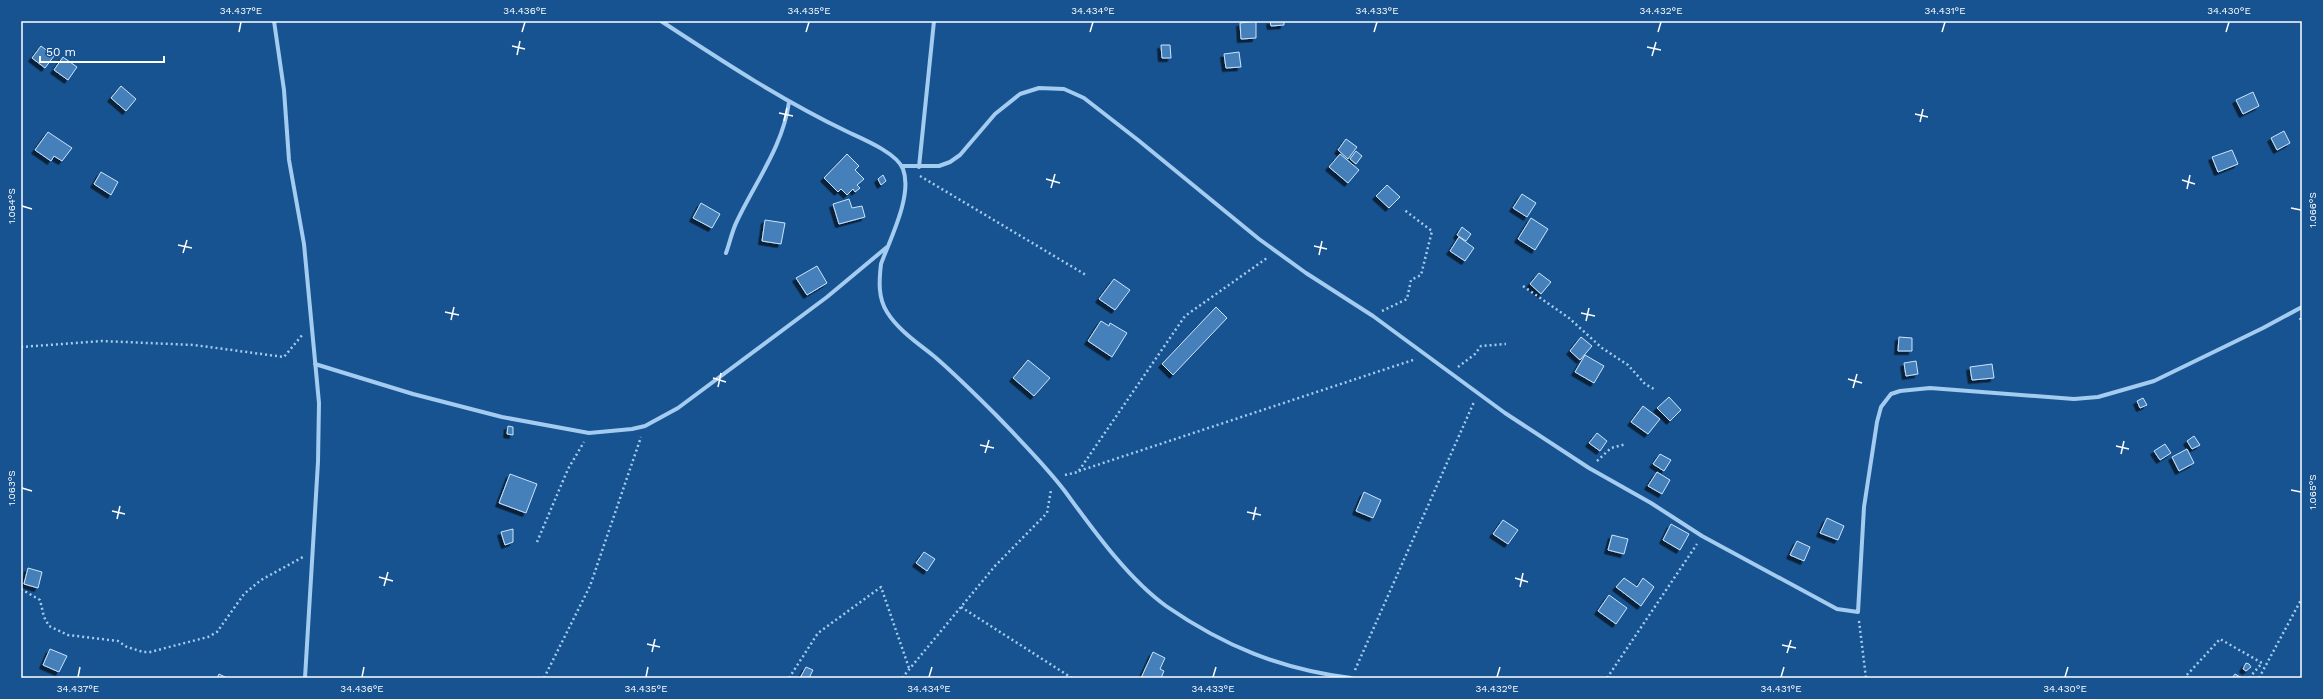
<svg xmlns="http://www.w3.org/2000/svg" width="2323" height="699" font-family="'Work Sans',sans-serif">
  <style>
    .building { fill: #4480ba; stroke: #cbe4fb; filter: url(#shadow) }
    .lines { fill: none; stroke-linecap: round; stroke-linejoin: round }
    .path { stroke: #a4cbf0; stroke-width: 2.5; stroke-dasharray: 2 3; stroke-linecap: butt }
    .minor { stroke: #a4cbf0; stroke-width: 4 }
    .ticks { fill: none; stroke: #fff; stroke-width: 1.5 }
    .neatline { fill: none; stroke: #fff; stroke-width: 1.5 }
    .ticks-label { font-size: 10px; text-anchor: middle; fill: #fff }
  </style>
  <defs>
    <filter id="shadow"><feDropShadow dx="-3.5" dy="3.5" stdDeviation="0" flood-color="#0009"/></filter>
  </defs>
  <rect width="100%" height="100%" fill="#175390"/>
  <path class="building" d="M1256,21V38L1241,39L1240,23Z
    M1270,21H1284V25L1271,26Z
    M1161,45H1170L1171,58H1162Z
    M41,46L54,56L45,68L32,58Z
    M1239,52L1241,67L1226,68L1224,54Z
    M63,57L77,67L68,80L54,70Z
    M121,86L136,99L126,111L111,98Z
    M2253,92L2259,106L2243,114L2236,100Z
    M2284,131L2290,143L2277,150L2271,138Z
    M48,132L72,148L62,161L54,156L51,161L35,150Z
    M1346,139L1357,147L1348,159L1338,150Z
    M2232,150L2238,164L2218,172L2212,157Z
    M1356,151L1362,156L1356,164L1350,159Z
    M847,154L859,166L855,170L864,179L857,185L860,188L855,192L853,189L847,195L841,189L838,192L824,178Z
    M1340,154L1359,170L1348,183L1329,167Z
    M101,172L118,182L111,195L94,184Z
    M883,175L886,181L881,185L878,179Z
    M1387,185L1400,197L1389,208L1376,196Z
    M1522,194L1536,203L1527,217L1513,208Z
    M849,199L852,208L862,206L865,217L839,224L833,204Z
    M701,203L720,214L712,228L693,218Z
    M1531,218L1548,229L1535,250L1518,239Z
    M765,220L785,223L781,244L762,241Z
    M1462,227L1471,234L1466,241L1457,235Z
    M1459,237L1474,248L1465,261L1450,251Z
    M817,266L827,283L807,295L796,278Z
    M1539,273L1551,282L1541,294L1530,284Z
    M1114,279L1130,290L1115,310L1099,299Z
    M1216,307L1227,318L1173,375L1162,364Z
    M1101,321L1109,326L1110,323L1127,333L1112,357L1088,341Z
    M1581,337L1592,346L1580,360L1570,351Z
    M1899,337L1912,338V351H1898Z
    M1585,355L1604,366L1594,383L1575,372Z
    M1028,360L1050,378L1034,396L1013,378Z
    M1916,361L1918,374L1906,376L1904,363Z
    M1992,364L1994,378L1972,380L1970,367Z
    M1669,397L1681,410L1670,421L1657,408Z
    M2143,398L2147,405L2140,408L2137,401Z
    M1643,406L1660,419L1648,434L1631,422Z
    M508,426L513,427V435L507,434Z
    M1597,433L1607,441L1600,451L1589,443Z
    M2194,436L2200,445L2192,449L2187,441Z
    M2165,444L2171,453L2160,460L2154,451Z
    M2187,449L2194,463L2179,471L2172,457Z
    M1660,454L1671,460L1664,471L1653,464Z
    M1657,472L1670,480L1662,494L1648,486Z
    M510,474L537,484L526,513L499,503Z
    M1364,492L1381,500L1373,518L1356,511Z
    M1827,518L1844,526L1838,540L1820,533Z
    M1503,520L1518,530L1508,544L1493,534Z
    M1671,524L1689,534L1680,550L1663,540Z
    M513,529V542L505,545L501,532Z
    M1612,535L1628,539L1624,554L1608,550Z
    M1797,541L1810,547L1804,561L1790,555Z
    M924,552L935,559L927,571L916,563Z
    M28,568L42,572L38,588L24,584Z
    M1624,578L1637,587L1643,578L1654,587L1641,606L1616,587Z
    M1609,595L1627,608L1616,624L1598,611Z
    M50,649L67,656L59,672L43,665Z
    M1153,652L1165,658L1160,669L1164,671L1161,678H1141Z
    M2246,663L2249,664L2251,667L2246,671L2243,669Z
    M806,667L813,670L809,678H800Z
    M219,674L227,678H217Z
    M2235,674L2242,678H2232Z"/>
  <g class="lines">
    <path class="path" d="M920,176L1086,275
      M1523,286L1569,318L1602,348L1628,365L1645,384L1654,389
      M1382,311L1407,299L1411,280L1421,275L1432,231L1403,209
      M2300,318L2302,323
      M21,347L102,341L194,345L284,357L303,334
      M1458,367L1475,354L1481,346L1506,344
      M1597,461L1611,448L1626,444
      M1079,471L1416,359
      M1065,475L1078,472L1185,316L1267,258
      M537,542L568,469L584,442
      M21,589L40,600L44,617L49,626L68,635L118,641L127,647L143,652H150L208,637L217,632L244,594L261,580L303,557
      M961,607L1072,678
      M1859,621L1866,678
      M1355,670L1474,402
      M544,678L590,586L641,437
      M789,678L818,633L881,587L909,668
      M902,678L995,566L1047,513L1051,490
      M1607,678L1697,544
      M2187,678L2185,677L2220,639L2262,663L2250,677
      M2259,678L2302,598"/>
    <path class="minor" d="M274,21L284,90L289,160L304,244L319,403L318,462L305,678
      M661,21C722,61 783,101 848,132C863,139 897,153 903,169C913,195 890,239 881,264C879,281 878,298 887,312C898,330 919,344 935,357C957,376 977,396 997,416C1020,440 1044,464 1064,490C1092,528 1127,578 1166,606C1224,646 1280,669 1351,678
      M902,166H939L950,162L960,155L995,114L1020,94L1039,88L1064,89L1073,93L1084,98L1138,140L1259,239L1306,273L1373,316L1505,413L1589,468L1651,503L1702,536L1837,609L1858,612L1864,507L1877,422L1881,407L1891,394L1900,391L1930,388L2074,399L2098,397L2154,381L2263,328L2302,307
      M919,167L934,21
      M726,253C730,242 732,231 737,221C756,181 783,146 789,102
      M315,364L413,394L502,417L589,433L632,429L645,426L678,408L827,297L887,247"/>
  </g>
  <path class="ticks" d="M239,32L241,22M522,32L525,22M806,32L809,22M1090,32L1093,22M1374,32L1377,22M1658,32L1661,22M1942,32L1945,22M2226,32L2229,22M512,46L525,49M1647,47L1661,50M517,55L520,41M1652,56L1656,42M779,113L793,116M1915,114L1928,117M784,121L787,108M1920,122L1923,109M1046,179L1060,183M2182,180L2195,184M1051,188L1055,174M2187,189L2190,175M22,206L32,209M2291,208L2301,210M178,245L192,248M1314,246L1327,249M183,253L187,240M1319,255L1322,241M445,312L459,315M1581,313L1595,316M451,320L454,307M1586,321L1589,308M713,378L726,382M1848,379L1862,383M718,387L721,373M1853,388L1857,374M980,445L994,448M2116,446L2129,449M985,453L989,440M2121,454L2124,441M22,488L32,491M2291,490L2301,492M112,511L125,514M1247,512L1261,515M117,519L120,506M1253,520L1256,507M379,577L393,581M1515,578L1528,582M384,586L388,572M1520,587L1523,573M647,644L660,647M1782,645L1796,648M652,652L655,639M1787,653L1791,640M78,677L80,667M362,677L364,667M646,677L648,667M929,677L932,667M1213,677L1216,667M1497,677L1500,667M1781,677L1784,667M2065,677L2068,667"/>
  <rect width="2323" height="699" fill="none" stroke="#175390" stroke-width="44"/>
  <path d="M40 56v6h124v-6" fill="none" stroke="#ffffff" stroke-width="2"/>
  <text x="46" y="56" font-size="12" fill="#ffffff" stroke="#175390" stroke-width="3" paint-order="stroke">50 m</text>
  <rect x="22" y="22" width="2279" height="655" class="neatline"/>
  <g class="ticks-label">
    <text x="241" y="14">34.437°E</text>
    <text x="525" y="14">34.436°E</text>
    <text x="809" y="14">34.435°E</text>
    <text x="1093" y="14">34.434°E</text>
    <text x="1377" y="14">34.433°E</text>
    <text x="1661" y="14">34.432°E</text>
    <text x="1945" y="14">34.431°E</text>
    <text x="2229" y="14">34.430°E</text>
    <text transform="translate(11 206) rotate(-90)" y="4">1.064°S</text>
    <text transform="translate(2312 210) rotate(-90)" y="4">1.066°S</text>
    <text transform="translate(11 488) rotate(-90)" y="4">1.063°S</text>
    <text transform="translate(2312 492) rotate(-90)" y="4">1.065°S</text>
    <text x="78" y="692">34.437°E</text>
    <text x="362" y="692">34.436°E</text>
    <text x="646" y="692">34.435°E</text>
    <text x="929" y="692">34.434°E</text>
    <text x="1213" y="692">34.433°E</text>
    <text x="1497" y="692">34.432°E</text>
    <text x="1781" y="692">34.431°E</text>
    <text x="2065" y="692">34.430°E</text>
  </g>
</svg>
